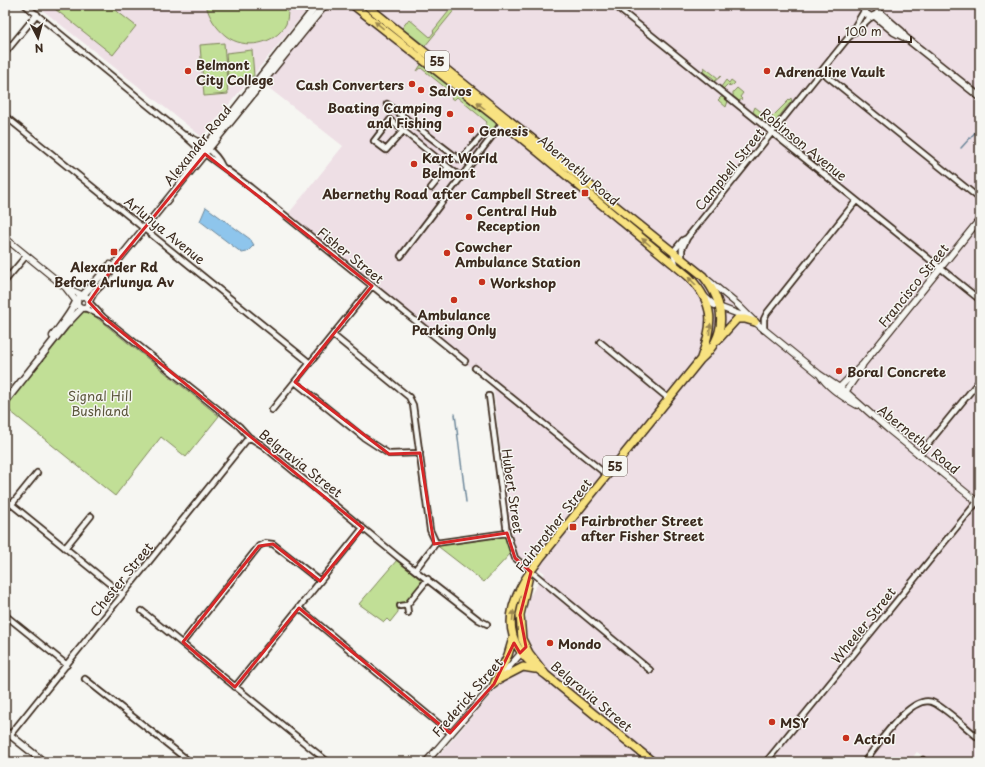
<svg xmlns="http://www.w3.org/2000/svg" width="985" height="767" font-family="'Playpen Sans',sans-serif">
  <style>
    .built { fill: #eedfe5; fill-rule: evenodd }
    .green { fill: #c1df96; stroke: #7e845a }
    .water { fill: #8ec5ec; stroke: #6d879a }
    .lines { fill: none; stroke-linecap: round; stroke-linejoin: round }
    .stream { stroke: #6d879a; stroke-width: 1.5 }
    .minor-casing { stroke: #3b2a1e; stroke-width: 8 }
    .tertiary-casing { stroke: #3b2a1e; stroke-width: 8 }
    .secondary-casing { stroke: #3b2a1e; stroke-width: 9 }
    .primary-casing { stroke: #3b2a1e; stroke-width: 10 }
    .minor { stroke: #f6f6f2; stroke-width: 4.5 }
    .tertiary { stroke: #f6f6f2; stroke-width: 5.5 }
    .secondary { stroke: #f6f6f2; stroke-width: 6 }
    .primary { stroke: #f8e281; stroke-width: 7 }
    .oneway { fill: #9a8650 }
    .marked { fill: none; stroke: #d62828; stroke-width: 3; stroke-linejoin: round }
    .poi-dot { fill: #c8321e; stroke: #f6f6f2; stroke-width: 1.5 }
    .labels { text-anchor: middle; dominant-baseline: central; stroke-width: 3; stroke-linejoin: round; paint-order: stroke }
    .shield { fill: #f6f6f2; stroke: #73675e; stroke-width: 1 }
    .shield-label { font-size: 12px; font-weight: bold; fill: #3b2a1e }
    .poi-label { font-size: 13px; font-weight: bold; fill: #3b2a1e; stroke: #f6f6f2; text-anchor: start }
    .street-label { font-size: 13px; fill: #3b2a1e; stroke: #f6f6f2 }
    .park-label { font-size: 13px; fill: #5c573c; stroke: #f6f6f2 }
  </style>
  <rect width="100%" height="100%" fill="#f6f6f2"/>
  <filter id="ink" filterUnits="userSpaceOnUse"><feTurbulence type="fractalNoise" baseFrequency=".025" numOctaves="2"/><feDisplacementMap in="SourceGraphic" scale="8" xChannelSelector="R" yChannelSelector="G"/><feConvolveMatrix kernelMatrix="1 2 1 2 8 2 1 2 1" color-interpolation-filters="sRGB"/></filter>
  <g filter="url(#ink)">
    <path class="built" d="M36,5H311L202,137Z
      M330,5H980V762H930L917,752L909,762H433L532,647L527,637L526,618L529,597L545,573L519,556L511,533L493,386L289,213L343,146L265,85ZM400,113L461,162L459,164Z"/>
    <path class="green" d="M58,5H109L136,26L113,55L55,9Z
      M206,5H288C288,11 288,18 286,24C275,45 244,50 226,36C216,28 209,17 206,5Z
      M453,6L456,8L425,46L402,28L409,19L430,37L434,32L433,31Z
      M224,43L228,94L204,96L200,45Z
      M252,50L254,76L228,79L226,53Z
      M422,63L451,86L446,94L445,92L447,89L421,68L417,71Z
      M704,67L718,78L721,76L714,82L713,78L703,72Z
      M726,80L729,83L731,80L735,83L732,86L727,85L723,89L721,87Z
      M737,88L743,93L740,97L742,99L739,101L733,96V92Z
      M456,92L494,120L496,125L492,133L487,131L485,125L487,122L457,97L454,100L451,98Z
      M721,97H724L728,101L726,107L718,100Z
      M791,98L792,103L789,104L778,118L779,120L773,124H767L753,112L755,107L770,119Z
      M82,312H88L92,314L219,416L186,457L161,437L115,496L5,407Z
      M507,533L512,552L484,582L435,544Z
      M397,560L421,580C421,591 408,602 398,604V612L390,622L387,619L384,622L359,604Z"/>
    <path class="water" d="M206,207L250,239L254,245L247,252L242,253L200,221Z"/>
    <g class="lines">
      <path class="stream" d="M961,148L980,127
        M455,414L466,502"/>
      <g class="minor-casing">
        <path id="minor" d="M25,5L184,135L205,154L250,187L465,361
          M614,5L980,300
          M849,37L871,17
          M5,53L37,14
          M822,72L980,199
          M387,104L460,160L485,132
          M5,116L310,363
          M403,131L386,150L374,141L390,120L448,167
          M186,135C199,141 216,152 222,166
          M431,188L448,167L461,177
          M401,256L503,122
          M682,259V249L687,238L848,38L864,11
          M676,265L673,252L683,240L687,238
          M5,281L26,256
          M89,302L103,317L239,426L249,437L262,445L398,557L479,620L487,624
          M85,308L102,316
          M764,330V319L767,313L856,201
          M333,335L409,397L413,405L430,530L436,543
          M600,342L669,399
          M475,368L607,475
          M295,382L363,437L389,454L420,453
          M489,396L507,533L515,558L650,670
          M272,410L372,286
          M919,455L980,380
          M5,499L122,594
          M12,504L37,473
          M65,548L91,516
          M415,570L436,543L507,533
          M400,606L407,605
          M299,608L450,733
          M142,611L328,762
          M408,613L407,605L428,579
          M5,615L67,665
          M183,642L259,546L265,543L273,544L320,581
          M85,679L190,762
          M235,687L363,528
          M10,735L249,437
          M923,760L925,762
          M766,762L977,502
          M864,762C877,746 912,691 934,703C948,710 967,729 980,739"/>
      </g>
      <g class="tertiary-casing">
        <path id="tertiary" d="M5,238L65,287L82,295
          M708,280L738,305L755,322L819,374L846,392L889,430L980,504
          M66,288L76,301
          M705,297L714,305L749,318
          M820,375C828,388 844,398 857,405
          M836,391L863,364L980,219
          M844,394L860,371L863,364
          M426,762L523,651"/>
      </g>
      <g class="secondary-casing">
        <path id="secondary" d="M865,5V13L871,17L878,14L879,5
          M879,12L902,32L905,38
          M875,16L894,32L906,38L980,97
          M191,165L317,5
          M83,295L110,265
          M77 302a6 6 0 1 1 12 0a6 6 0 1 1-12 0Z
          M89,301L94,292L102,284L116,263L325,5
          M53,336C62,324 70,315 76,302
          M5,402L65,326L82,308
          M5,731L44,762"/>
      </g>
      <g class="primary-casing">
        <path id="primary" d="M353,5L503,123L689,277C716,305 713,325 701,358
          M366,5L703,276C726,304 728,336 700,360L541,557C535,566 527,575 522,585C501,623 511,652 546,675
          M718,340L737,319H745L755,322
          M528,580L520,615L522,639L529,653L546,675L653,762
          M496,681L523,667L535,669
          M494,684L508,655L513,638"/>
      </g>
      <use href="#minor" class="minor"/>
      <use href="#tertiary" class="tertiary"/>
      <use href="#secondary" class="secondary"/>
      <use href="#primary" class="primary"/>
    </g>
    <defs><path id="oneway-solid" d="M-6-.8H1V-3.2L6.5 0L1 3.2V.8H-6Z"/></defs>
    <g class="oneway">
      <use href="#oneway-solid" transform="translate(379 25) rotate(-141)"/>
      <use href="#oneway-solid" transform="translate(481 106) rotate(-142)"/>
      <use href="#oneway-solid" transform="translate(646 242) rotate(-140)"/>
      <use href="#oneway-solid" transform="translate(692 281) rotate(-134)"/>
      <use href="#oneway-solid" transform="translate(710 329) rotate(-83)"/>
      <use href="#oneway-solid" transform="translate(513 616) rotate(-84)"/>
    </g>
  </g>
  <path class="marked" d="M205,154L372,286L295,382L389,454L420,453L434,544L507,533L515,558L531,572L520,615L526,647L520,653L514,643L494,684L450,733L299,608L235,687L183,642L259,546L273,544L320,581L363,528L103,317L89,302L116,263Z"/>
  <g class="poi-dot">
    <circle cx="188" cy="71" r="4"/>
    <circle cx="767" cy="71" r="4"/>
    <circle cx="412" cy="84" r="4"/>
    <circle cx="421" cy="90" r="4"/>
    <circle cx="450" cy="114" r="4"/>
    <circle cx="471" cy="130" r="4"/>
    <circle cx="414" cy="164" r="4"/>
    <rect x="581" y="189" width="8" height="8" rx="2"/>
    <circle cx="469" cy="217" r="4"/>
    <rect x="110" y="248" width="8" height="8" rx="2"/>
    <circle cx="447" cy="253" r="4"/>
    <circle cx="482" cy="282" r="4"/>
    <circle cx="454" cy="300" r="4"/>
    <circle cx="839" cy="371" r="4"/>
    <rect x="569" y="523" width="8" height="8" rx="2"/>
    <circle cx="550" cy="643" r="4"/>
    <circle cx="772" cy="722" r="4"/>
    <circle cx="846" cy="738" r="4"/>
  </g>
  <g class="labels">
    <g class="shield">
      <rect x="425" y="51" width="24" height="20" rx="3"/>
      <rect x="603" y="456" width="24" height="20" rx="3"/>
    </g>
    <g class="shield-label">
      <text x="437" y="61">55</text>
      <text x="615" y="466">55</text>
    </g>
    <g class="poi-label">
      <text x="196" y="64">Belmont<tspan x="196" dy="15">City College</tspan></text>
      <text x="775" y="71">Adrenaline Vault</text>
      <text x="404" y="84" text-anchor="end">Cash Converters</text>
      <text x="429" y="90">Salvos</text>
      <text x="442" y="107" text-anchor="end">Boating Camping<tspan x="442" dy="15">and Fishing</tspan></text>
      <text x="479" y="130">Genesis</text>
      <text x="422" y="157">Kart World<tspan x="422" dy="15">Belmont</tspan></text>
      <text x="577" y="193" text-anchor="end">Abernethy Road after Campbell Street</text>
      <text x="477" y="210">Central Hub<tspan x="477" dy="15">Reception</tspan></text>
      <text x="455" y="246">Cowcher<tspan x="455" dy="15">Ambulance Station</tspan></text>
      <text x="114" y="266" text-anchor="middle">Alexander Rd<tspan x="114" dy="15">Before Arlunya Av</tspan></text>
      <text x="490" y="282">Workshop</text>
      <text x="454" y="314" text-anchor="middle">Ambulance<tspan x="454" dy="15">Parking Only</tspan></text>
      <text x="847" y="371">Boral Concrete</text>
      <text x="581" y="520">Fairbrother Street<tspan x="581" dy="15">after Fisher Street</tspan></text>
      <text x="558" y="643">Mondo</text>
      <text x="780" y="722">MSY</text>
      <text x="854" y="738">Actrol</text>
    </g>
    <g class="street-label">
      <text transform="translate(804 144) rotate(39)">Robinson Avenue</text>
      <text transform="translate(197 145) rotate(-51)">Alexander Road</text>
      <text transform="translate(729 169) rotate(-51)">Campbell Street</text>
      <text transform="translate(579 170) rotate(40)">Abernethy Road</text>
      <text transform="translate(165 230) rotate(39)">Arlunya Avenue</text>
      <text transform="translate(351 255) rotate(39)">Fisher Street</text>
      <text transform="translate(913 285) rotate(-51)">Francisco Street</text>
      <text transform="translate(919 439) rotate(39)">Abernethy Road</text>
      <text transform="translate(301 463) rotate(38)">Belgravia Street</text>
      <text transform="translate(513 491) rotate(82)">Hubert Street</text>
      <text transform="translate(553 525) rotate(-52)">Fairbrother Street</text>
      <text transform="translate(121 579) rotate(-51)">Chester Street</text>
      <text transform="translate(863 625) rotate(-51)">Wheeler Street</text>
      <text transform="translate(592 696) rotate(40)">Belgravia Street</text>
      <text transform="translate(467 697) rotate(-49)">Frederick Street</text>
    </g>
    <g class="park-label">
      <text x="100" y="395">Signal Hill<tspan x="100" dy="15">Bushland</tspan></text>
    </g>
  </g>
  <rect width="985" height="767" fill="none" stroke="#f6f6f2" stroke-width="20"/>
  <rect x="10" y="10" width="965" height="747" fill="none" stroke="#3b2a1e" stroke-width="1.5" filter="url(#ink)"/>
  <g transform="translate(38 38) rotate(174)" stroke="#f6f6f2" stroke-width="3" paint-order="stroke">
  <path d="M0-3L7 15L0 10L-7 15Z" fill="#3b2a1e"/>
  <text y="-6" font-size="11" font-weight="bold" text-anchor="middle" fill="#3b2a1e">N</text>
  </g>
  <path d="M839 36v6h72v-6" fill="none" stroke="#3b2a1e" stroke-width="2"/>
  <text x="845" y="36" font-size="12" fill="#3b2a1e" stroke="#f6f6f2" stroke-width="3" paint-order="stroke">100 m</text>
</svg>
